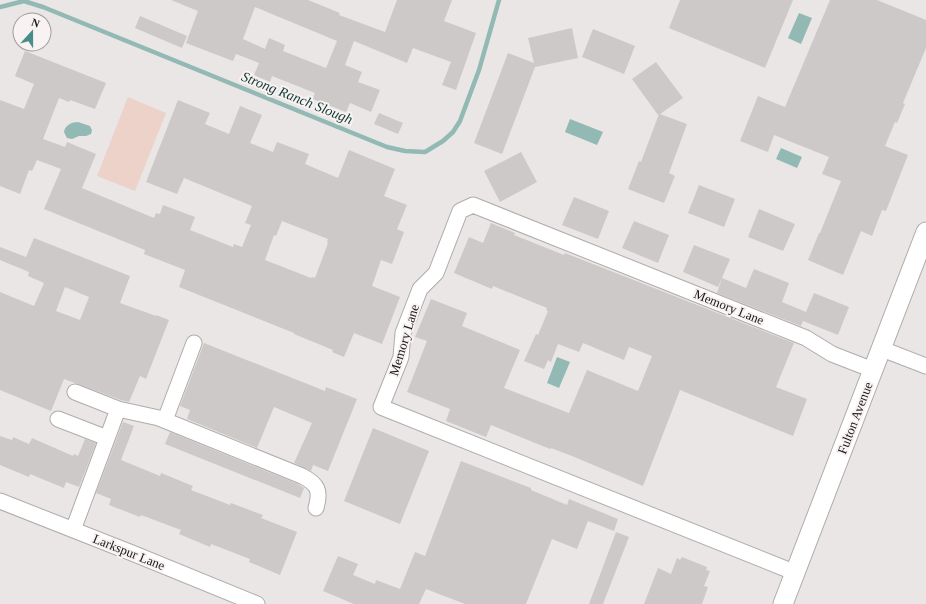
<svg xmlns="http://www.w3.org/2000/svg" width="926" height="604" font-family="Georgia,serif">
  <style>
    .green { fill: #ecd2c8 }
    .water { fill: #92b9b3 }
    .lines { fill: none; stroke-linecap: round; stroke-linejoin: round }
    .stream { stroke: #92b9b3; stroke-width: 4.5 }
    .building { fill: #cdc9c8; fill-rule: evenodd }
    .minor-casing { stroke: #afacaa; stroke-width: 17 }
    .major-casing { stroke: #afacaa; stroke-width: 21 }
    .minor { stroke: #fff; stroke-width: 15 }
    .major { stroke: #fff; stroke-width: 19 }
    .labels { text-anchor: middle; dominant-baseline: central; stroke-width: 4; stroke-linejoin: round; paint-order: stroke }
    .street-label { font-size: 13px; fill: #1a1818; stroke: #f8f3f2 }
    .water-label { font-size: 14px; font-style: italic; fill: #0f3631; stroke: #f8f3f2 }
  </style>
  <rect width="100%" height="100%" fill="#eae6e5"/>
  <path class="green" d="M128,97L166,113L135,191L97,176Z"/>
  <path class="water" d="M799,13L812,18L801,44L788,38Z
    M570,119L603,132L597,145L565,132Z
    M78,122L90,126L92,130L91,134L86,136H79L72,139L67,138L64,132C65,125 72,122 78,122Z
    M781,148L802,157L797,168L776,159Z
    M557,357L570,362L559,388L547,383Z"/>
  <g class="lines">
    <path class="stream" d="M0,7L24,1L43,7L387,147L405,151L425,152L443,141L453,132L460,121L479,70L499,0"/>
  </g>
  <path class="building" d="M171,0H308L340,13L339,15L385,32L397,0H452L444,21L476,33L456,90L442,85L451,62L413,48L407,63L354,41L345,65L362,72L358,82L380,90L371,112L350,103L346,112L313,99L315,93L272,76L270,82L254,75L259,63L236,54L233,61L186,43L198,11ZM255,7L337,41L326,68L283,51L285,45L269,38L265,49L243,39Z
    M680,0H793L765,68L669,28Z
    M830,0H877L926,20V48L903,103L905,104L897,123L895,122L885,146L908,155L886,211L882,210L872,236L861,231L843,275L808,260L819,233H820L841,181L822,174L829,157L774,135L768,152L740,141L758,96L785,107Z
    M140,16L187,36L182,48L135,28Z
    M572,28L578,58L535,67L502,154L474,143L508,53L534,63L528,38Z
    M593,29L635,46L624,74L582,57Z
    M25,51L106,83L95,109L70,100L69,102L59,98L43,139L65,147L67,142L96,154L82,188L154,218L156,213L160,214L163,205L195,217L190,230L233,247L234,244L242,247L251,225L245,223L252,206L184,178L177,194L146,182L178,100L210,113L205,124L229,134L240,106L262,115L250,143L273,152L277,142L309,154L305,164L338,178L349,150L395,169L384,196L407,205L397,229L404,232L392,264L381,260L372,286L400,297L382,344L354,333L344,357L332,352L333,350L294,334V333L179,287L185,270L144,254L145,250L44,209L61,169L37,160L32,171L29,170L20,194L0,186V100L24,109L34,84L15,76ZM282,221L328,239L327,242L328,243L315,278L312,277L311,278L265,260L274,235L276,236Z
    M656,62L683,98L660,114L687,124L669,173L675,176L664,203L628,189L639,161L641,162L659,114L658,115L632,79Z
    M379,113L403,123L398,134L374,124Z
    M521,152L537,182L500,202L484,171Z
    M699,185L735,199L724,227L688,213Z
    M574,197L609,211L598,239L562,225Z
    M759,209L795,224L783,251L748,237Z
    M634,221L669,235L658,263L622,248Z
    M491,223L515,233L514,235L564,255L565,253L794,343L776,387L807,399L793,436L680,390L643,486L572,456L551,448L550,449L491,425L486,437L446,421L450,409L407,392L427,341L415,337L431,299L467,313L462,326L520,350L504,388L569,413L587,370L638,391L652,356L629,347L624,360L583,343L579,352L558,344L551,362L548,360L544,369L524,361L536,334L538,335L548,311L546,310L547,308L493,286L492,289L454,273L469,237L483,243Z
    M34,238L130,276L120,303L156,316V315L169,320L146,379L140,376L129,402L121,400L64,379L51,411L0,390V292L34,306L44,283L28,276L29,272L0,260V247L26,257ZM65,287L89,297L80,320L56,311Z
    M694,245L730,259L718,287L683,272Z
    M754,269L789,283L782,302L806,312L814,293L849,307L838,335L803,321L801,326L717,293L722,278L746,288Z
    M204,343L325,391L326,387L357,399L328,471L313,465L311,471L294,463L312,423L274,407L257,448L187,419L190,410L180,406Z
    M123,422L134,426L121,460L160,476L161,473L193,486L191,490L230,505L231,503L263,515L261,518L297,532L280,575L249,562L250,559L211,544L210,547L179,534L181,530L141,515L140,517L109,505L111,499L96,493Z
    M373,428L429,451L400,524L344,501Z
    M170,432L298,484L304,488L300,498L165,444Z
    M0,436L12,440L13,437L29,444L32,438L73,456L74,454L78,456L85,439L96,443L79,487L66,482L64,488L30,474L29,477L0,465Z
    M461,461L531,488V490L567,505L569,499L618,519L614,531L588,521L577,549L552,539L526,604H465L426,589L419,604H354L323,591L338,556L358,564L353,575L375,584L376,580L400,589L415,552L425,556Z
    M616,532L629,537L603,604H589Z
    M682,557L707,567L706,570L710,571L704,586L708,587L702,604H644L658,568L671,574L677,558L680,560Z"/>
  <g class="lines">
    <g class="minor-casing">
      <path id="minor" d="M882,349L926,366
        M75,392L118,409
        M58,419L107,438
        M165,420L194,343
        M0,501L132,553L257,604
        M73,530L118,409L159,418L302,476C318,484 321,491 316,508
        M796,573L381,407L401,357L403,333L420,289L436,273L460,211L473,205L806,338L832,354L873,370"/>
    </g>
    <g class="major-casing">
      <path id="major" d="M783,604L926,232"/>
    </g>
    <use href="#minor" class="minor"/>
    <use href="#major" class="major"/>
  </g>
  <g class="labels">
    <g class="street-label">
      <text transform="translate(729 307) rotate(22)">Memory Lane</text>
      <text transform="translate(404 340) rotate(-73)">Memory Lane</text>
      <text transform="translate(855 418) rotate(-69)">Fulton Avenue</text>
      <text transform="translate(129 552) rotate(22)">Larkspur Lane</text>
    </g>
    <g class="water-label">
      <text transform="translate(297 98) rotate(22)">Strong Ranch Slough</text>
    </g>
  </g>
  <g transform="translate(32 32) rotate(21)"><circle r="19" fill="#f8f3f2" stroke="#9f9b9b"/>
  <path d="M0-3L7 15L0 10L-7 15Z" fill="#498e86"/>
  <text y="-6" font-size="11" font-weight="bold" text-anchor="middle" fill="#1a1818">N</text>
  </g>
</svg>
